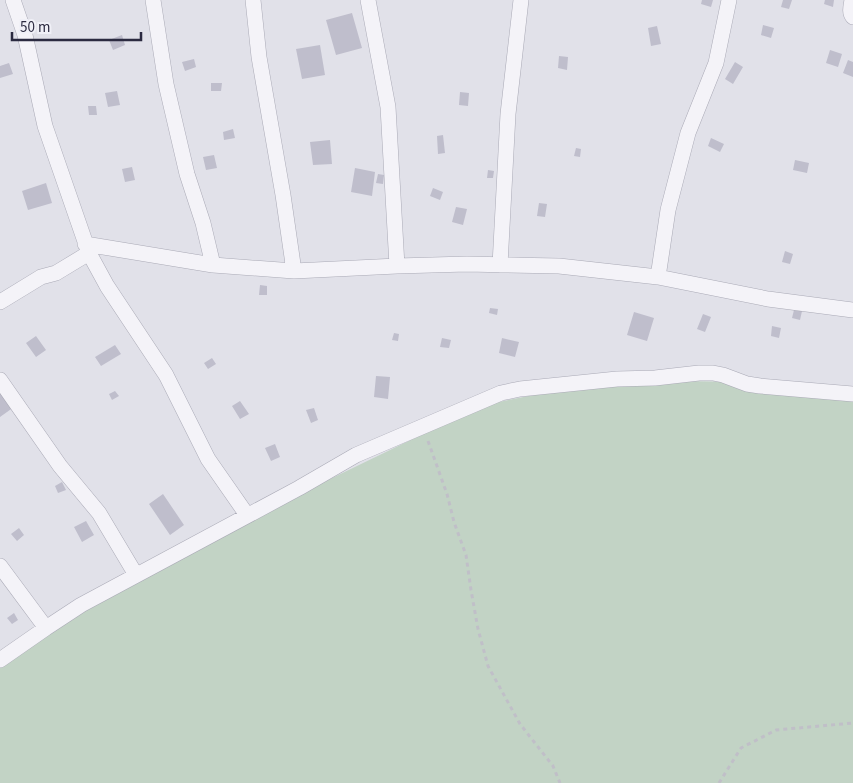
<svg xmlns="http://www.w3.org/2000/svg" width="853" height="783" font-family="'Source Sans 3',sans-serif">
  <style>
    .green { fill: #c2d3c5 }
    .building { fill: #bfbecc }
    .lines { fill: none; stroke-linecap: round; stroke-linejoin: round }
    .minor-casing { stroke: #aaaab6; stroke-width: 16 }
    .path { stroke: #c0bfc8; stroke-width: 3; stroke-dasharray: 4 4; stroke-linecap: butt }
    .minor { stroke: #f4f3f8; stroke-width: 15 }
  </style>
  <rect width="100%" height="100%" fill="#e1e1e9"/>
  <path class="green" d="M611,380L749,382L853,395V783H0V656L297,495L483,405Z"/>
  <path class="building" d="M702,0H713L711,7L701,4Z
    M783,0H792L789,9L781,7Z
    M825,0H834L833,7L824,4Z
    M352,13L362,48L336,55L326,20Z
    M763,25L774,28L771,38L761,35Z
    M657,26L661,44L651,46L648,28Z
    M122,35L125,45L113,50L109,40Z
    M320,45L325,75L302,79L296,49Z
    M830,50L842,54L838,67L826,63Z
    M559,56L568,57L567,70L558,68Z
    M194,59L196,67L185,71L182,62Z
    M848,60L853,62V77L843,73Z
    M735,62L743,67L733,84L725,79Z
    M9,63L13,74L0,78V66Z
    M211,83H222L221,91H211Z
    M117,91L120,105L108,107L105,93Z
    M460,92L469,93L468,106L459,105Z
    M88,106H96L97,115H89Z
    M233,129L235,138L224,140L223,132Z
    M443,135L445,153L438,154L437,136Z
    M711,138L724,144L720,152L708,146Z
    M330,140L332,164L313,165L310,142Z
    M576,148L581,149L580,157L574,156Z
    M214,155L217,168L206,170L203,157Z
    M795,160L809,163L807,173L793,170Z
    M132,167L135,180L125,182L122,169Z
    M355,168L375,172L372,196L351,192Z
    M488,170L494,171L493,178H487Z
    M378,174L384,175L383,184L376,183Z
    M46,183L52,203L28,210L22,191Z
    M433,188L443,192L440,200L430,196Z
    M539,203L547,204L545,217L537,216Z
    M456,207L467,209L463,225L452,222Z
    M785,251L793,254L790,264L782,262Z
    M260,285L267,286V295H259Z
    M490,308L498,309L497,315L489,313Z
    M794,310L802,311L800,320L792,318Z
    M634,312L654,318L647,341L627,335Z
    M703,314L711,317L705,332L697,329Z
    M772,326L781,328L779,338L771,336Z
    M394,333L399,334L398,341L392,340Z
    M36,336L46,350L36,357L26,343Z
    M442,338L451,340L449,348L440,347Z
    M502,338L519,342L515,357L499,353Z
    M115,345L121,354L101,366L95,357Z
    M212,358L216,364L208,369L204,363Z
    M376,376L390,377L388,399L374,397Z
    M0,387L14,407L0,417Z
    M115,391L119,396L112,400L109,394Z
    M240,401L249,414L240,419L232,406Z
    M314,408L318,420L311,423L306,410Z
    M275,444L280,457L271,461L265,448Z
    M62,482L66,490L58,493L55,486Z
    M163,494L184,525L170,535L149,504Z
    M86,521L94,535L82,542L74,527Z
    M19,528L24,535L17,541L11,534Z
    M14,613L18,620L12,624L7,618Z"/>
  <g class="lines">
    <g class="minor-casing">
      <path id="minor" d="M153,0L166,84L187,174L203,223L213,265
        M253,0L259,57L283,195L294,271
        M368,0L388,107L397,266
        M852,0C851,6 849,13 853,17
        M85,244L213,265L294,271L397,266L467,264L559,266L658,277L768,299L853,310
        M89,253L107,286L166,375L208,459L247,515
        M500,265L508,114L521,0
        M658,277L668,210L688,133L716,63L729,0
        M0,302L41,277L56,273L89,253L45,126L25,35L13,0
        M0,380L60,466L99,513L136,575
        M0,566L46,628
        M0,660L46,628L81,605L299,488L356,455L501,393L520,389L617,379L655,378L699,373H713L723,375L747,384L760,386L853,394"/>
    </g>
    <path class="path" d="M428,441L447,494L454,522L466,555L471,590L478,629L488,666L520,724L553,766L560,783
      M719,783L741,748L776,730L853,723"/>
    <use href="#minor" class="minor"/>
  </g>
  <path d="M12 32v8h129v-8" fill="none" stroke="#2b2a40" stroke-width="2.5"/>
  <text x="20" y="32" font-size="15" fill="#2b2a40" stroke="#f0f0f7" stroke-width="4" paint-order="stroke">50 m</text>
</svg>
